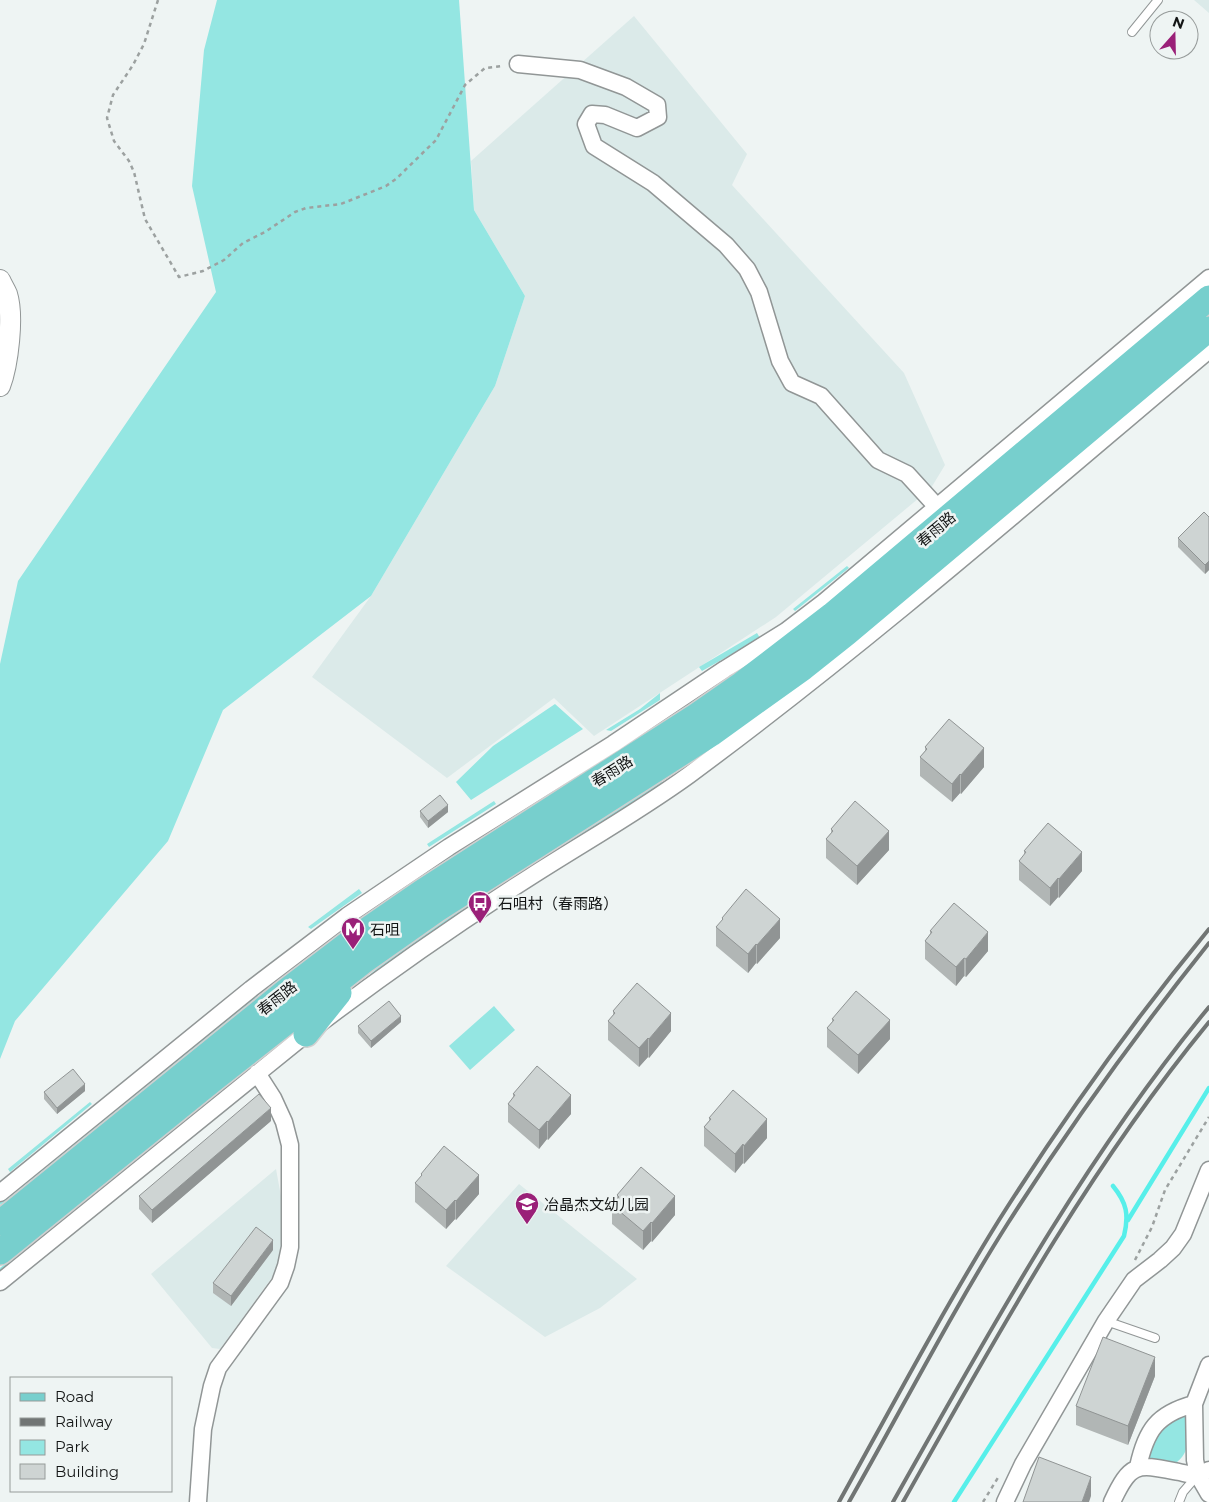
<svg xmlns="http://www.w3.org/2000/svg" width="1209" height="1502" font-family="Montserrat,'Noto Sans SC',sans-serif">
  <style>
    .built { fill: #dbeae9 }
    .green { fill: #94e6e2 }
    .lines { fill: none; stroke-linecap: round; stroke-linejoin: round }
    .stream { stroke: #57efea; stroke-width: 4.5 }
    .service-casing { stroke: #919696; stroke-width: 10 }
    .minor-casing { stroke: #919696; stroke-width: 19 }
    .tertiary-casing { stroke: #919696; stroke-width: 22 }
    .primary-casing { stroke: #d0d0d0; stroke-width: 28 }
    .path { stroke: #9ca1a0; stroke-width: 2.5; stroke-dasharray: 4 4; stroke-linecap: butt }
    .service { stroke: #fff; stroke-width: 8 }
    .minor { stroke: #fff; stroke-width: 16 }
    .tertiary { stroke: #fff; stroke-width: 20 }
    .primary { stroke: #77cfcd; stroke-width: 25 }
    .rail { stroke: #717574; stroke-width: 4 }
    .wall { fill: #b1b6b5 }
    .shaded-wall { fill: #909494 }
    .building { fill: #ced4d3; stroke: #909494 }
    .labels { text-anchor: middle; dominant-baseline: central; stroke-width: 5; stroke-linejoin: round; paint-order: stroke }
    .street-label { font-size: 15px; fill: #131515; stroke: #eef4f3 }
    .poi-label { font-size: 15px; fill: #131515; stroke: #eef4f3; text-anchor: start }
  </style>
  <rect width="100%" height="100%" fill="#eef4f3"/>
  <path class="built" d="M1194,0H1209V13Z
    M634,16L747,154L732,185L904,373L945,465L931,488L776,617L594,736L554,698L447,778L312,677L371,596L495,386L525,296L474,210L471,161Z
    M276,1169L284,1213L282,1254L273,1276L220,1349L212,1348L151,1274Z
    M519,1184L637,1279L600,1308L545,1337L446,1266Z"/>
  <path class="green" d="M217,0H459L474,210L525,296L495,386L371,596L223,710L168,841L15,1021L0,1059V664L18,581L216,292L192,186L204,50Z
    M847,566L849,568L795,611L793,609Z
    M757,633L760,638L702,671L699,667Z
    M747,664L749,666L627,747L503,825L500,820Z
    M660,693V700L611,731L606,730L640,709Z
    M555,704L583,729L471,800L456,782L493,746Z
    M659,782H663L665,785L364,984L362,982L386,960L439,922Z
    M494,801L496,804L429,847L427,844Z
    M478,834L482,839L276,984L272,980L321,942Z
    M359,889L362,893L311,929L308,927Z
    M255,992L259,998L1,1206L0,1204V1197Z
    M494,1006L515,1030L470,1070L449,1046Z
    M306,1020L289,1041L0,1277V1268Z
    M90,1102L92,1104L10,1172L8,1169Z
    M1183,1415C1192,1422 1189,1445 1184,1454C1182,1458 1178,1461 1176,1463L1148,1460L1157,1428Z"/>
  <g class="lines">
    <path class="stream" d="M1128,1220L1209,1088
      M954,1502L1124,1236C1129,1215 1127,1203 1113,1186"/>
    <g class="service-casing">
      <path id="service" d="M1132,32L1158,0
        M1106,1321L1155,1338
        M1179,1502L1183,1492L1196,1477"/>
    </g>
    <g class="minor-casing">
      <path id="minor" d="M518,64L580,70L626,87L657,105L658,117L637,128L605,115L592,114L586,124L594,146L653,183L726,245L747,269L759,292L780,361L792,383L821,396L878,460L907,474L937,507
        M0,1193L251,989L347,916L449,847L613,744L725,669L786,631L824,602L1209,278
        M0,1282L306,1034C379,978 453,926 530,877C583,843 638,812 689,775C869,642 1038,494 1209,350
        M1209,1365L1194,1404L1195,1460L1198,1475L1209,1494
        M1138,1467C1146,1430 1157,1414 1194,1404
        M198,1502L203,1429L212,1386L218,1368L280,1283L286,1266L290,1247V1145L284,1122L273,1098L257,1073
        M1005,1502L1023,1464L1106,1321L1134,1280L1160,1260L1173,1248L1183,1234L1209,1170
        M1112,1502C1131,1461 1137,1464 1179,1472C1184,1473 1193,1476 1198,1475C1202,1474 1206,1471 1209,1470"/>
    </g>
    <g class="tertiary-casing">
      <path id="tertiary" d="M0,280C2,285 5,289 7,294C14,316 8,365 0,386"/>
    </g>
    <g class="primary-casing">
      <path id="primary" d="M306,1034L339,993
        M0,1223L285,992L361,934L422,892L696,716L742,684L832,615L1209,298
        M0,1252L215,1078L365,960L436,910L711,734L803,668L847,633L1209,329"/>
    </g>
    <path class="path" d="M158,0L144,44L133,65L113,95L107,118L114,141L129,161L134,172L145,219L179,277L203,271L224,260L243,243L265,232L295,212L306,208L341,204L386,186L396,179L436,140L465,85L485,68L503,66
      M1135,1260L1152,1227L1165,1190L1209,1117
      M983,1502L999,1476"/>
    <use href="#service" class="service"/>
    <use href="#minor" class="minor"/>
    <use href="#tertiary" class="tertiary"/>
    <use href="#primary" class="primary"/>
    <path class="rail" d="M839,1502C891,1408 942,1312 999,1220C1063,1119 1133,1021 1209,929
      M849,1502C902,1409 951,1313 1008,1223C1070,1126 1137,1033 1209,943
      M893,1502C989,1332 1084,1158 1209,1007
      M903,1502C996,1337 1088,1169 1209,1022"/>
  </g>
  <path class="wall" d="M1209,517V570L1205,574L1178,547V538Z
    M925,747L984,767L961,794L960,793L952,802L920,776V757L925,751Z
    M420,811L448,812L428,828L420,817Z
    M831,829L889,850L857,885L826,858V839L831,833Z
    M1024,851L1082,871L1059,898L1058,897L1050,906L1019,880V861L1024,855Z
    M722,918L780,938L757,964L756,963L748,973L716,946V927L722,921Z
    M930,931L988,951L966,977L964,976L956,986L925,959V941L930,934Z
    M613,1011L671,1031L649,1058L648,1057L639,1067L608,1040V1021L613,1015Z
    M832,1019L890,1039L858,1074L827,1047V1028L832,1022Z
    M401,1022L371,1048L358,1033V1026Z
    M85,1091L57,1114L44,1099V1092Z
    M513,1094L571,1114L548,1140L547,1139L539,1149L508,1122V1104L513,1097Z
    M709,1118L767,1138L744,1164L743,1163L735,1173L704,1146V1127L709,1121Z
    M271,1121L152,1223L139,1209V1196Z
    M421,1174L479,1194L456,1220L455,1219L446,1229L415,1202V1183L421,1177Z
    M617,1195L675,1215L652,1242L651,1241L643,1250L612,1224V1205L617,1198Z
    M273,1250L231,1306L213,1293V1283Z
    M1155,1376L1128,1445L1076,1425V1406Z"/>
  <path class="shaded-wall" d="M1209,561V570L1205,574V565Z
    M984,748V767L961,794V775Z
    M960,774V793L952,802V784Z
    M448,805V812L428,828V821Z
    M889,831V850L857,885V866Z
    M1082,852V871L1059,898V879Z
    M1058,878V897L1050,906V888Z
    M780,919V938L757,964V945Z
    M988,932V951L966,977V959Z
    M756,944V963L748,973V954Z
    M964,958V976L956,986V967Z
    M671,1013V1031L649,1058V1039Z
    M401,1016V1022L371,1048V1041Z
    M890,1020V1039L858,1074V1055Z
    M648,1038V1057L639,1067V1048Z
    M85,1084V1091L57,1114V1108Z
    M571,1095V1114L548,1140V1122Z
    M271,1108V1121L152,1223V1210Z
    M767,1119V1138L744,1164V1146Z
    M547,1121V1139L539,1149V1130Z
    M743,1144V1163L735,1173V1154Z
    M479,1175V1194L456,1220V1201Z
    M675,1196V1215L652,1242V1223Z
    M455,1200V1219L446,1229V1210Z
    M651,1222V1241L643,1250V1231Z
    M273,1240V1250L231,1306V1296Z
    M1155,1357V1376L1128,1445V1426Z
    M1091,1477V1496L1089,1502H1082Z"/>
  <path class="building" d="M1204,512L1209,517V561L1205,565L1178,538Z
    M949,719L984,748L961,775L960,774L952,784L920,757L927,749L925,747Z
    M440,795L448,805L428,821L420,811Z
    M855,801L889,831L857,866L826,839L833,831L831,829Z
    M1048,823L1082,852L1059,879L1058,878L1050,888L1019,861L1026,852L1024,851Z
    M746,889L780,919L757,945L756,944L748,954L716,927L723,919L722,918Z
    M954,903L988,932L966,959L964,958L956,967L925,941L932,932L930,931Z
    M637,983L671,1013L649,1039L648,1038L639,1048L608,1021L615,1013L613,1011Z
    M856,991L890,1020L858,1055L827,1028L834,1020L832,1019Z
    M389,1001L401,1016L371,1041L358,1026Z
    M537,1066L571,1095L548,1122L547,1121L539,1130L508,1104L515,1095L513,1094Z
    M73,1069L85,1084L57,1108L44,1092Z
    M733,1090L767,1119L744,1146L743,1144L735,1154L704,1127L711,1119L709,1118Z
    M259,1094L271,1108L152,1210L139,1196Z
    M444,1146L479,1175L456,1201L455,1200L446,1210L415,1183L422,1175L421,1174Z
    M641,1167L675,1196L652,1223L651,1222L643,1231L612,1205L619,1197L617,1195Z
    M256,1227L273,1240L231,1296L213,1283Z
    M1103,1337L1155,1357L1128,1426L1076,1406Z
    M1039,1457L1091,1477L1082,1502H1023Z"/>
  <defs>
    <g id="bus-pin" transform="scale(1.25)"><path d="M0 17L-7.5 6A9.5 9.5 0 1 1 7.5 6Z" fill="#9a2078" stroke="#eef4f3"/><path d="M-5-6H5V4H4V6H2V4H-2V6H-4V4H-5ZM-3.5-4V0h7V-4ZM-3.5 1.2v1.5H-2V1.2ZM2 1.2v1.5H3.5V1.2Z" fill="#fff"/></g>
    <g id="metro-pin" transform="scale(1.25)"><path d="M0 17L-7.5 6A9.5 9.5 0 1 1 7.5 6Z" fill="#9a2078" stroke="#eef4f3"/><path d="M-5.5 5V-5H-3L0 0L3-5H5.5V5H3V-.5L0 4L-3-.5V5Z" fill="#fff"/></g>
    <g id="school-pin" transform="scale(1.25)"><path d="M0 17L-7.5 6A9.5 9.5 0 1 1 7.5 6Z" fill="#9a2078" stroke="#eef4f3"/><path d="M0-5L7-2L0 1L-7-2ZM-4 1L0 2.5L4 1V4Q0 6-4 4Z" fill="#fff"/></g>
  </defs>
  <g fill-rule="evenodd">
    <use href="#bus-pin" x="480" y="903"/>
    <use href="#metro-pin" x="353" y="929"/>
    <use href="#school-pin" x="527" y="1204"/>
  </g>
  <g class="labels">
    <g class="street-label">
      <text transform="translate(936 529) rotate(-40)">春雨路</text>
      <text transform="translate(612 771) rotate(-32)">春雨路</text>
      <text transform="translate(277 998) rotate(-38)">春雨路</text>
    </g>
    <g class="poi-label">
      <text x="498" y="903">石咀村（春雨路）</text>
      <text x="370" y="929">石咀</text>
      <text x="544" y="1204">冶晶杰文幼儿园</text>
    </g>
  </g>
  <rect x="10" y="1377" width="162" height="115" fill="#eef4f3" stroke="#969b9a"/>
  <rect x="20" y="1393" width="25" height="8" fill="#77cfcd" stroke="#969b9a"/>
  <text x="55" y="1402" font-size="15" fill="#131515">Road</text>
  <rect x="20" y="1418" width="25" height="8" fill="#717574" stroke="#969b9a"/>
  <text x="55" y="1427" font-size="15" fill="#131515">Railway</text>
  <rect x="20" y="1440" width="25" height="15" fill="#94e6e2" stroke="#969b9a"/>
  <text x="55" y="1452" font-size="15" fill="#131515">Park</text>
  <rect x="20" y="1464" width="25" height="15" fill="#ced4d3" stroke="#969b9a"/>
  <text x="55" y="1477" font-size="15" fill="#131515">Building</text>
  <g transform="translate(1174 35) rotate(20)"><circle r="24" fill="#eef4f3" stroke="#969b9a"/>
  <path d="M0-4L9 19L0 12L-9 19Z" fill="#9a2078"/>
  <text y="-8" font-size="14" font-weight="bold" text-anchor="middle" fill="#131515">N</text>
  </g>
</svg>
